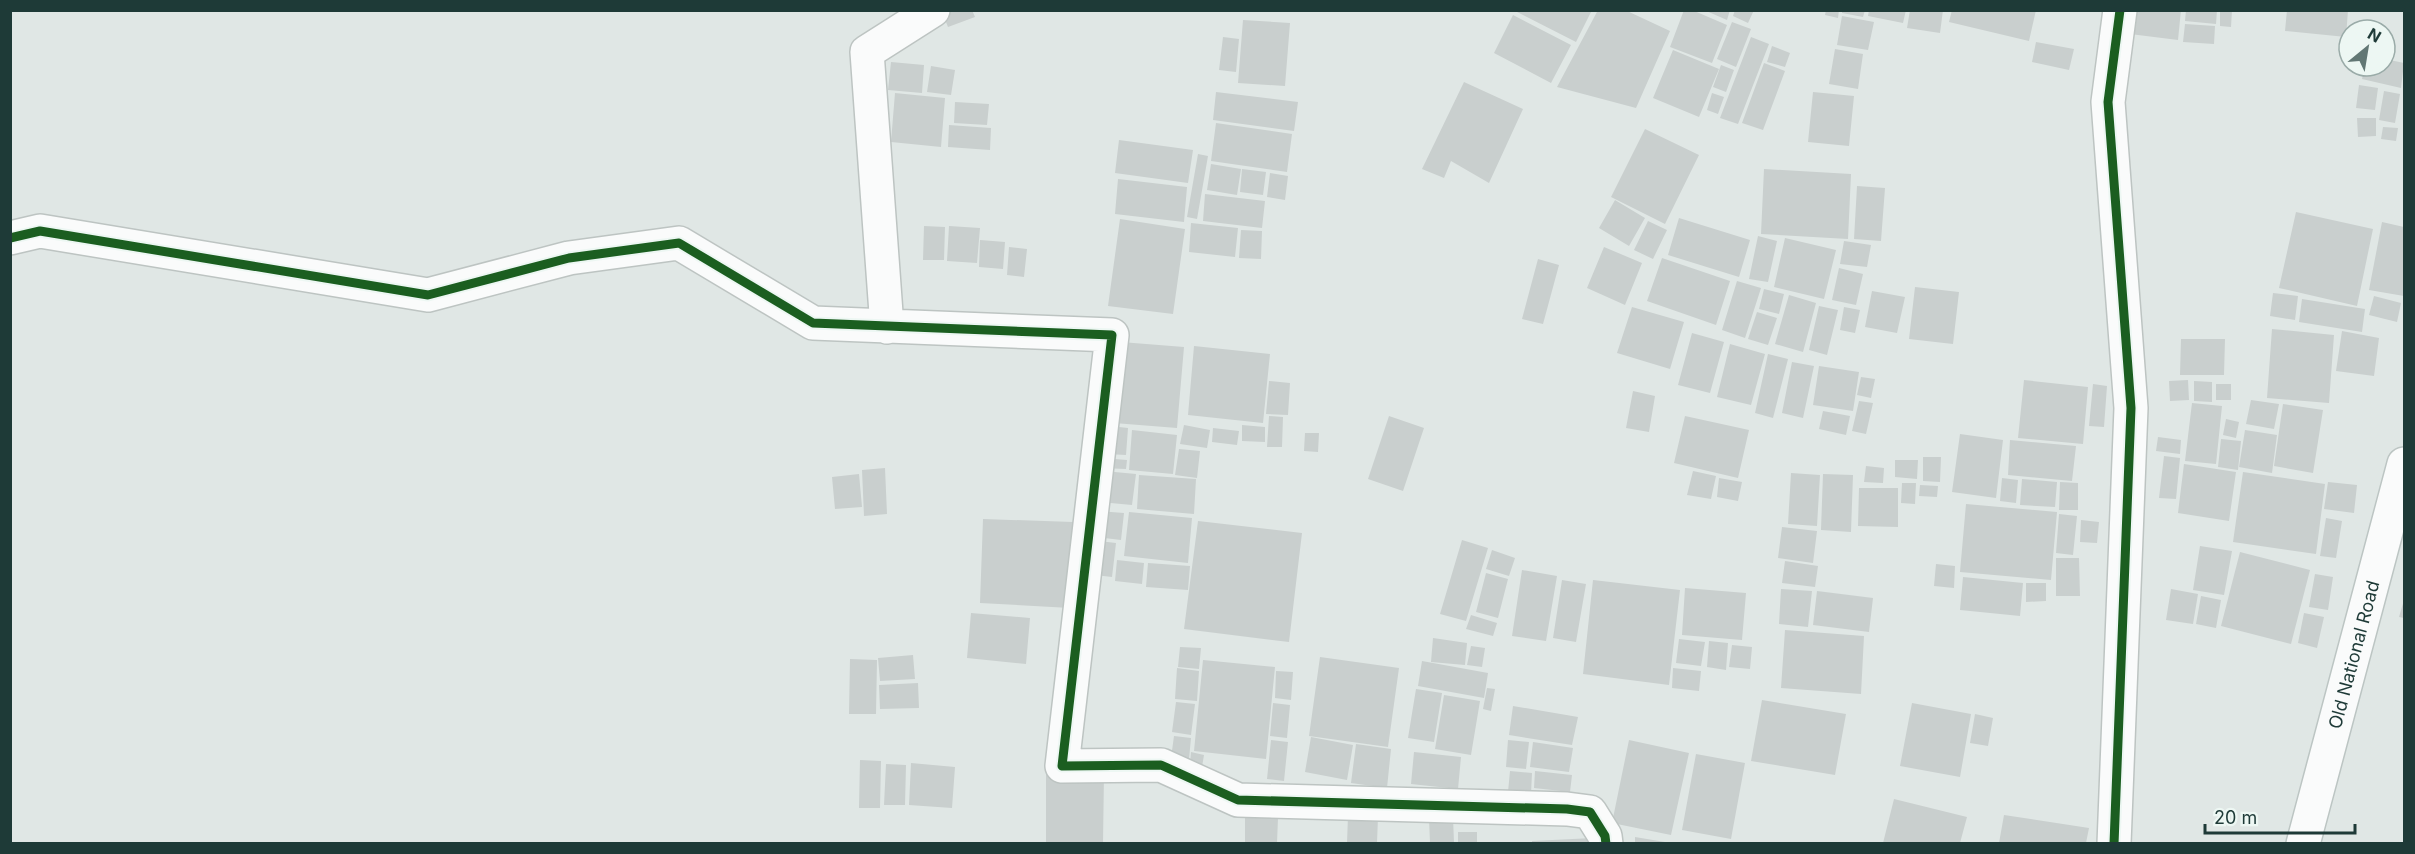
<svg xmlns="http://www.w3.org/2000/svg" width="2415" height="854" font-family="Inter,sans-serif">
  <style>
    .building { fill: #c9cfce }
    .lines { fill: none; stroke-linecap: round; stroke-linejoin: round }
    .minor-casing { stroke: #bdc4c2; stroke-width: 36 }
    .secondary-casing { stroke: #bcc5c3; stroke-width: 36 }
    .minor { stroke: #fafbfb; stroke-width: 33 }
    .secondary { stroke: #fafbfb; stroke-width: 33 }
    .cycleway-casing { stroke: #edf7f3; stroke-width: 13 }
    .cycleway { stroke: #1b5e20; stroke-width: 9 }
    .labels { text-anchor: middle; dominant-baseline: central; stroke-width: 5; stroke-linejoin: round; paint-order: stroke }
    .street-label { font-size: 18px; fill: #1e3a37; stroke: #edf7f3 }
  </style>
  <rect width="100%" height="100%" fill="#e0e7e5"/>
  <path class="building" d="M945,10H972L975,17L948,27L942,12Z
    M1513,10H1592L1576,42Z
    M1598,10H1625L1670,31L1636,108L1557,87Z
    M1684,10H1692L1727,25L1712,63L1670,47Z
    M1704,10H1730L1727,20Z
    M1735,10H1754L1748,23L1733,16Z
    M1826,10H1839L1838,18L1825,15Z
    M1842,10H1865L1863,17L1842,13Z
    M1869,10H1906L1903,23L1868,16Z
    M1910,10H1943L1940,33L1907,28Z
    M1952,10H2036L2029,41L1949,22Z
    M2133,10H2181L2178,40L2130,34Z
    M2186,10H2217L2216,24L2185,21Z
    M2220,10H2232L2231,27L2220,26Z
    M2287,10H2348L2346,37L2285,31Z
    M1513,15L1571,45L1551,83L1494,53Z
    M1842,16L1874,22L1868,50L1837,45Z
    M1243,20L1290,23L1285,86L1238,83Z
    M1732,22L1751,29L1736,67L1717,59Z
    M2185,24L2215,26L2214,44L2183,42Z
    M1223,37L1239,39L1236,72L1219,70Z
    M1751,37L1769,44L1738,124L1720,118Z
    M2036,42L2074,49L2069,70L2032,62Z
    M1772,46L1790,53L1785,67L1767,62Z
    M1835,49L1863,54L1858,89L1829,84Z
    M1673,50L1719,69L1699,117L1653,98Z
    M2385,59L2404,63L2401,88L2362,79L2365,66H2385Z
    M891,62L924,65L922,93L888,90Z
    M1764,63L1785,71L1763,130L1742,123Z
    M1721,65L1734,70L1726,92L1713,87Z
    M931,66L955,70L951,95L927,92Z
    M1464,82L1523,109L1489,183L1451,161L1444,178L1422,169Z
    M2359,85L2378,88L2375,110L2356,108Z
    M2384,91L2400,94L2395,123L2379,120Z
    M1216,92L1298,102L1294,131L1213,120Z
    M1813,92L1854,96L1849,146L1808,142Z
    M895,93L945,98L941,147L891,142Z
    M1712,93L1724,97L1718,114L1707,110Z
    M955,102L989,104L987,125L954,123Z
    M2357,118H2376V136L2358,137Z
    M1216,123L1292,134L1287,172L1211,161Z
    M949,125L991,128L990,150L948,147Z
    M2383,127L2398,128L2396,141L2381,139Z
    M1645,129L1699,155L1665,224L1611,197Z
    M1119,140L1193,150L1188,183L1115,173Z
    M1198,154L1208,156L1197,219L1187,217Z
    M1211,164L1241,169L1237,195L1207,190Z
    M1242,169L1266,172L1263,195L1240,192Z
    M1764,169L1851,174L1848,239L1761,234Z
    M1270,173L1288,176L1285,200L1267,197Z
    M1118,179L1187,187L1184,222L1115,214Z
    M1857,186L1885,188L1881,241L1854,239Z
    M1205,194L1265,201L1262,228L1203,221Z
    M1615,200L1645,218L1629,246L1599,228Z
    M2296,212L2373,229L2357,306L2279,288Z
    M1679,218L1750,240L1739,277L1668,255Z
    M1120,219L1185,229L1173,314L1108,306Z
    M1648,221L1667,230L1653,259L1634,250Z
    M2382,222L2404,227V296L2369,290Z
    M1191,223L1238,228L1235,257L1189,252Z
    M924,226L945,227L944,260H923Z
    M949,226L980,228L977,263L947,261Z
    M1241,230L1262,231L1261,259L1239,258Z
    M1758,236L1777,241L1768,282L1749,279Z
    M1785,238L1836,250L1824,299L1774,287Z
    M980,240L1005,242L1003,269L979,267Z
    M1844,241L1871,245L1867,267L1840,264Z
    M1009,247L1027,249L1024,277L1007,275Z
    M1604,247L1642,263L1625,305L1587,288Z
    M1662,258L1730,281L1716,325L1647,301Z
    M1538,259L1559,265L1543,324L1522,319Z
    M1839,268L1863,274L1856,305L1832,300Z
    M1737,281L1761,288L1745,338L1722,330Z
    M1915,287L1959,292L1953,344L1909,339Z
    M1764,289L1784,294L1779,314L1759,309Z
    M1872,291L1905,297L1897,333L1865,327Z
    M2273,293L2298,296L2295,320L2270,316Z
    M1789,295L1816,303L1803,352L1775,344Z
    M2374,296L2401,303L2397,322L2369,315Z
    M2302,299L2365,309L2362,332L2299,322Z
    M1819,306L1838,310L1827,355L1809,350Z
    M1632,307L1684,322L1670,369L1617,353Z
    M1844,307L1860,310L1855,333L1840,330Z
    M1757,312L1777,318L1768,345L1748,339Z
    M2272,329L2334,335L2329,403L2267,398Z
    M2342,331L2379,338L2374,376L2336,371Z
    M1692,333L1724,342L1710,393L1678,385Z
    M2181,339H2225L2224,375H2180Z
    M1121,342L1184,347L1177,428L1114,423Z
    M1730,344L1765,354L1751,405L1717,397Z
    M1194,346L1270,354L1263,423L1188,415Z
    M1768,354L1788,359L1773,418L1755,413Z
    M1792,362L1814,366L1803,418L1782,413Z
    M1819,366L1859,372L1853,411L1813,405Z
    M1861,377L1875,379L1871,398L1857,395Z
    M2024,380L2088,387L2083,444L2018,438Z
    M2188,380L2189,400L2170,401L2169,381Z
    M1269,381L1290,383L1288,415L1266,414Z
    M2194,381L2212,382V402L2194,401Z
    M2093,384L2107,386L2104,427L2089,426Z
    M2216,384H2231V400H2216Z
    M1633,391L1655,396L1649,432L1626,428Z
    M2251,400L2279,404L2274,429L2246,424Z
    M1859,401L1873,403L1866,434L1852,431Z
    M2192,403L2222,406L2216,464L2185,461Z
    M2283,404L2323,410L2313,473L2274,466Z
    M1823,411L1850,416L1846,435L1819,429Z
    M1269,416L1283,417L1282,447H1267Z
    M1389,416L1424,428L1403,491L1368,479Z
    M1685,416L1749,430L1738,478L1674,463Z
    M2226,419L2239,422L2236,438L2223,435Z
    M1184,425L1210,430L1207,448L1180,444Z
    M1242,425L1265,427V442L1242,441Z
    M1110,426L1128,428L1126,455L1107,454Z
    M1213,428L1239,431L1237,445L1212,442Z
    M1132,430L1177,435L1173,474L1129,470Z
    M2245,430L2277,435L2272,473L2239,467Z
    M1305,433H1319L1318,452L1304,451Z
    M1960,434L2003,440L1996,498L1952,492Z
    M2158,437L2181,440L2180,454L2156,451Z
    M2221,439L2241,441L2238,470L2218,467Z
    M2010,440L2076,446L2072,481L2008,475Z
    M1179,449L1200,451L1197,478L1175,475Z
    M2164,456L2180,458L2176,499L2159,498Z
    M1923,457H1941L1940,482L1923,481Z
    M1102,458L1127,460L1126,469L1101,468Z
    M1895,460H1918L1917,479L1895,477Z
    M2184,464L2236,472L2229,521L2178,513Z
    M1866,466L1884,468L1883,483L1864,482Z
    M885,468L887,514L864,516L862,470Z
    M1104,471L1136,474L1132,505L1100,502Z
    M1693,471L1716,476L1711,499L1687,495Z
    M2243,472L2325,484L2316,554L2233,542Z
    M1791,473L1820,475L1817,526L1788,524Z
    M859,474L862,507L835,509L832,477Z
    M1823,474L1853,475L1851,532L1821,530Z
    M1139,475L1196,479L1194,514L1137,509Z
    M1719,478L1742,482L1738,501L1717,497Z
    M2002,478L2018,480L2016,503L2000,501Z
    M2022,479L2057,482L2055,507L2020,505Z
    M2060,482L2078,483V510H2059Z
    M2328,482L2357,485L2354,513L2324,509Z
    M1902,483H1916L1915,504L1901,503Z
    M1920,485L1938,486L1937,497L1919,496Z
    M1859,488H1898V527L1858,526Z
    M1966,504L2057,512L2051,580L1960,572Z
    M1098,511L1124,513L1121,540L1096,537Z
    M1129,512L1192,518L1188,563L1124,556Z
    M2059,514L2077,516L2073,555L2056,553Z
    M2326,518L2342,521L2336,558L2320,556Z
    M983,519L1073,522L1070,608L980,603Z
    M2081,520L2099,522L2097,543L2080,542Z
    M1198,521L1302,533L1289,642L1184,629Z
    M1782,527L1817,531L1813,563L1778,558Z
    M1462,540L1488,548L1466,621L1440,614Z
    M1099,541L1116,543L1112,577L1095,575Z
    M2200,546L2232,551L2224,595L2193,590Z
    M1492,550L1515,558L1509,576L1486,569Z
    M2240,552L2310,570L2291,644L2221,626Z
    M2056,558H2079L2080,596H2056Z
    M1117,560L1144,563L1142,584L1115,581Z
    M1785,561L1818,566L1815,587L1782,583Z
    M1148,563L1190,566L1188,590L1146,587Z
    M1936,564L1955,566L1954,588L1934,586Z
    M1522,570L1557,576L1546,641L1512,636Z
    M1486,573L1508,579L1498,618L1476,612Z
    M2315,574L2333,577L2328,610L2309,607Z
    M1963,577L2023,583L2020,616L1960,610Z
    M1562,580L1586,584L1576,642L1553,638Z
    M1593,580L1680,590L1669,685L1583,674Z
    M2026,583H2046V601L2026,602Z
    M1685,588L1746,593L1742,640L1682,635Z
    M1781,589L1812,591L1808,627L1779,624Z
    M2171,589L2198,594L2193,624L2166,620Z
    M1817,591L1873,598L1869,632L1813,625Z
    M2201,596L2221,600L2216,628L2196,624Z
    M2404,600V618L2399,617Z
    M971,613L1030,618L1026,664L967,658Z
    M2304,613L2324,617L2317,648L2298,643Z
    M1471,615L1497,623L1493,636L1466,629Z
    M1785,630L1864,636L1861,694L1781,688Z
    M1433,638L1467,643L1465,665L1431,662Z
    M1679,639L1705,642L1701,666L1676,663Z
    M1709,641L1728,643L1726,670L1707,667Z
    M1732,645L1752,647L1750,669L1729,667Z
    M1471,646L1485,648L1482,667L1467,665Z
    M1180,647L1201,648L1199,669L1178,667Z
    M913,655L915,679L880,681L878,658Z
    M1320,657L1399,668L1388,747L1309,736Z
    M850,659L877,660L876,714H849Z
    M1203,660L1275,667L1266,759L1194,751Z
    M1422,661L1488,673L1484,698L1418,686Z
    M1177,668L1199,671L1197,701L1175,699Z
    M1673,668L1701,671L1699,691L1672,688Z
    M1276,671L1293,672L1291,700L1275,698Z
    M918,683L919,708L880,709L879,685Z
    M1487,688L1495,689L1491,711L1483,709Z
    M1416,689L1442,693L1434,742L1408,738Z
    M1444,695L1480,701L1471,755L1435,749Z
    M1762,700L1846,714L1835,775L1751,761Z
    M1176,702L1195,704L1191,735L1172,732Z
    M1273,703L1290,705L1287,738L1270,736Z
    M1912,703L1971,714L1960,777L1900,766Z
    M1513,706L1578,717L1572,745L1509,735Z
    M1975,714L1993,718L1988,746L1970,743Z
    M1174,736L1191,738L1189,759L1171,758Z
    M1311,737L1353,745L1347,780L1305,772Z
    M1271,740L1288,742L1284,781L1267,779Z
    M1508,740L1529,742L1526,769L1506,767Z
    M1629,740L1689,753L1671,835L1612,823Z
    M1533,742L1573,748L1569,772L1530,767Z
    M1356,744L1391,749L1387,788L1351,783Z
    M1191,752L1204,755L1202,767L1190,765Z
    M1414,752L1461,757L1458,789L1411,784Z
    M1696,754L1745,763L1731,839L1682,830Z
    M860,760L881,761L880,808H859Z
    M911,763L955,767L952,808L909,805Z
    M886,764L906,765L905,805H884Z
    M1510,771L1532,773L1531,794L1508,792Z
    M1535,771L1572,775L1570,792L1534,788Z
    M1046,773H1104L1103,843H1046Z
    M1894,799L1967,817L1960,843H1883Z
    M2004,815L2089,828L2086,843H1999Z
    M1348,816L1378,817L1377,843H1347Z
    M1245,817L1278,818L1277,843H1245Z
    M1453,817L1454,843H1430L1429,818Z
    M1458,832H1477V843H1458Z
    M1635,837L1665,842V843H1635Z
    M1593,838V843H1532V841Z"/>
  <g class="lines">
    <g class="minor-casing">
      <path id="minor" d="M10,238L40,231L428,295L569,258L679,243L813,323L1112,335L1062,766L1161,765L1238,800L1567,809L1590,812L1605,836L1606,844
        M887,327L867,52L933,10
        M2114,844L2131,408L2108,102L2120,10"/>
    </g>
    <g class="secondary-casing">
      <g id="secondary">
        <path id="s1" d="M2303,844L2404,464"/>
      </g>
    </g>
    <use href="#minor" class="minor"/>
    <use href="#secondary" class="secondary"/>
    <g class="cycleway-casing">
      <path id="cycleway" d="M10,238L40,231L428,295L569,258L679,243L813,323L1112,335L1062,766L1161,765L1238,800L1567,809L1590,812L1605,836L1606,844
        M2114,844L2131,408L2108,102L2120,10"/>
    </g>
    <use href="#cycleway" class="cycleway"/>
  </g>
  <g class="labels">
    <g class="street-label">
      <text stroke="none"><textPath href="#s1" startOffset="196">Old National Road</textPath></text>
    </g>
  </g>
  <rect width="2415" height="854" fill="none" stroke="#1e3a37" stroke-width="24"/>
  <g transform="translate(2367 48) rotate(30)"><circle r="28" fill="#edf7f3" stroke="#9aaba8" stroke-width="1.5"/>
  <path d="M0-4.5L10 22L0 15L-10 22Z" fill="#627774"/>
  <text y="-9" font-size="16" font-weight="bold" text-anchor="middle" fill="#1e3a37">N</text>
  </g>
  <path d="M2205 824v9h150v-9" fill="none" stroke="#1e3a37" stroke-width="3"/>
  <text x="2214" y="824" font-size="18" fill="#1e3a37" stroke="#edf7f3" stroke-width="4.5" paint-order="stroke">20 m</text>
</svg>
